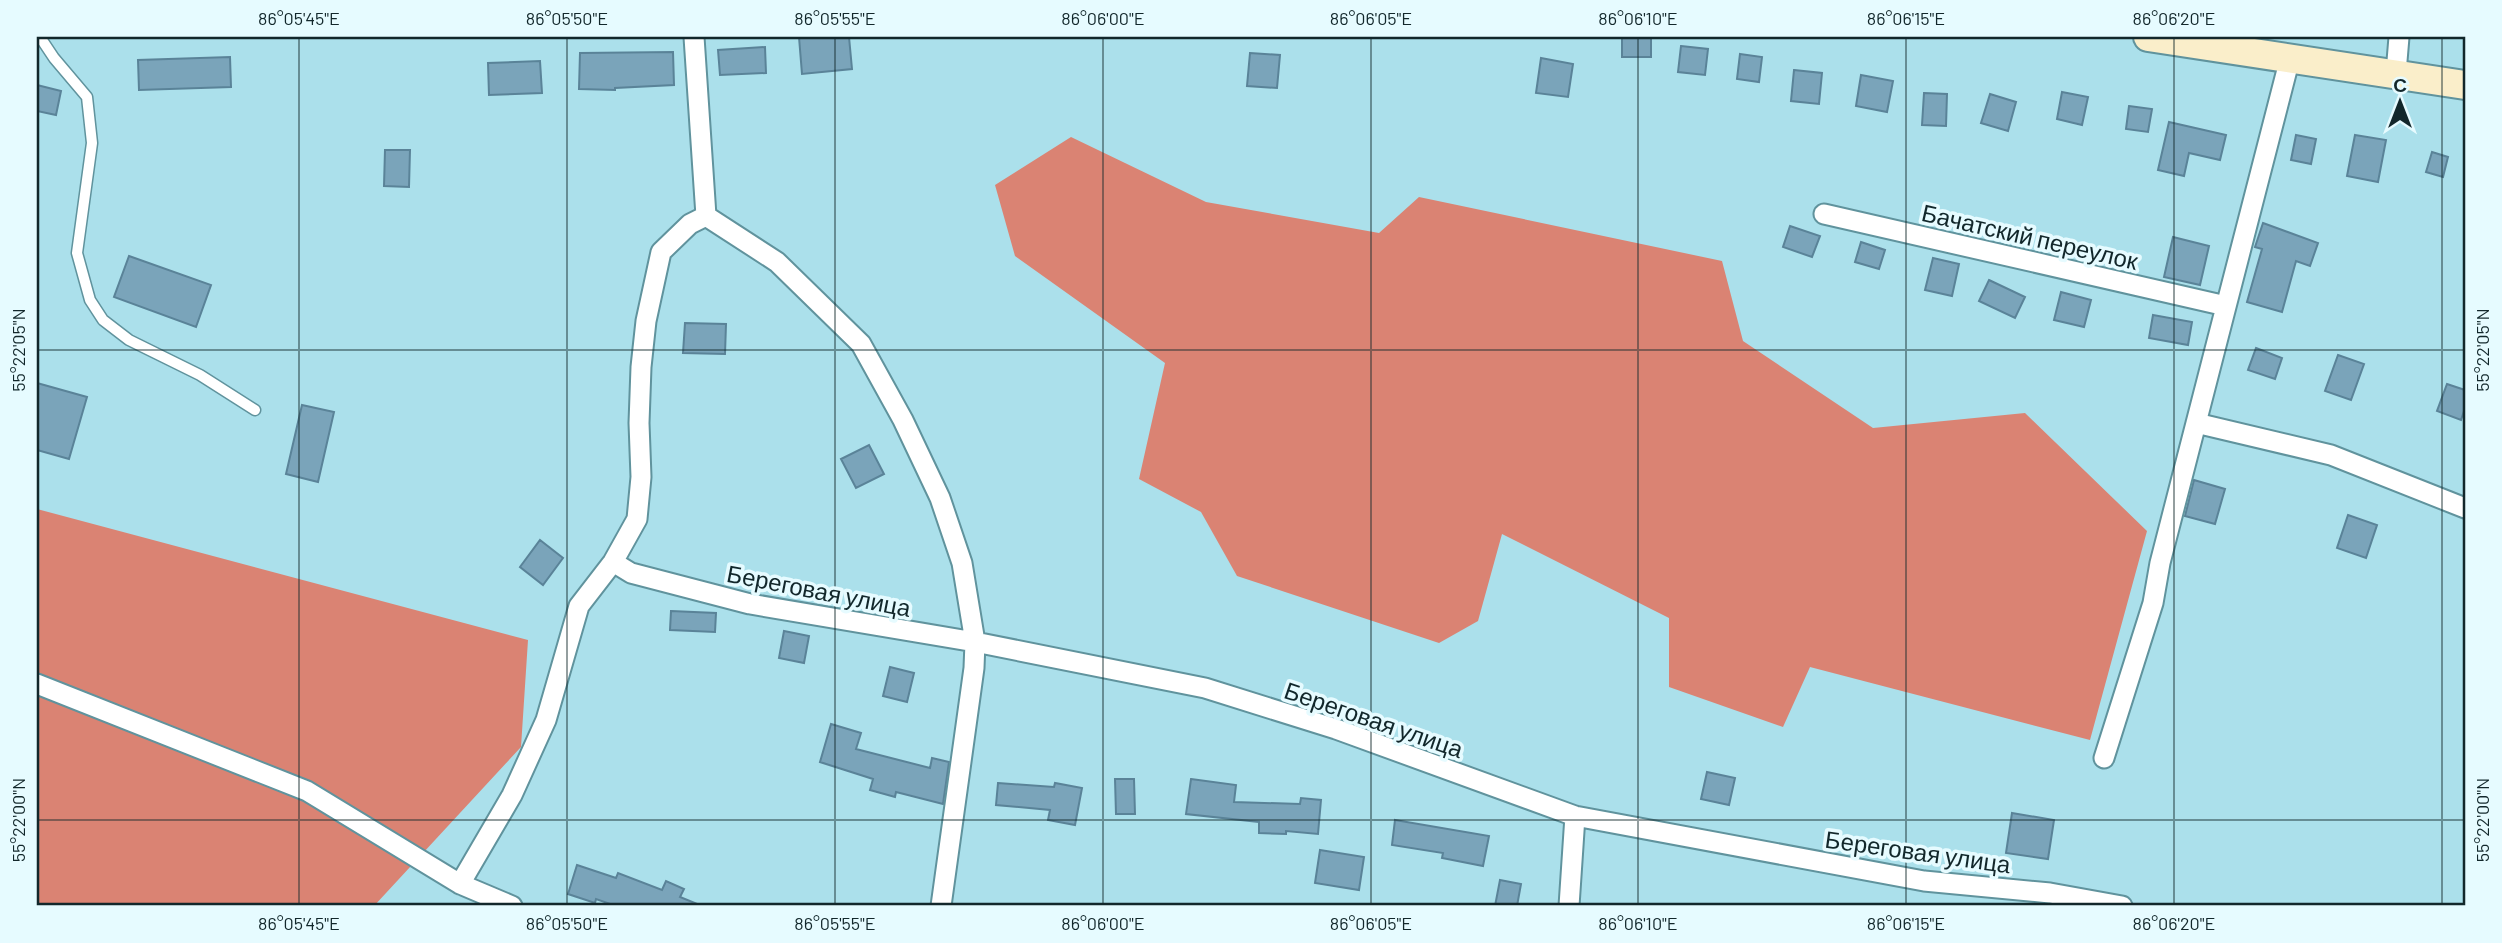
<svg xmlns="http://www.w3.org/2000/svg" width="2502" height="943" font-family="Barlow,sans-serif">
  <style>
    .forest { fill: #da8373 }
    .building { fill: #7aa4ba; stroke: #5a8398; stroke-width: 2 }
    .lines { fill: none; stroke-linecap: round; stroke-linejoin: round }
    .lane-casing { stroke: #60939d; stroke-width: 13 }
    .street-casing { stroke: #60939d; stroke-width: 23 }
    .secondary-casing { stroke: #60939d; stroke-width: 32 }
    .lane { stroke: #fff; stroke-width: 10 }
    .street { stroke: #fff; stroke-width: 19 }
    .secondary { stroke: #faeeca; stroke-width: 28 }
    .ticks { fill: none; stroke: #12272b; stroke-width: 2; stroke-opacity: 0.45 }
    .labels { text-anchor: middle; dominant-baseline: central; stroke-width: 7; stroke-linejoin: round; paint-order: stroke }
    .street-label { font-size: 24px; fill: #12272b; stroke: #e6fbff }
    .neatline { fill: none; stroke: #12272b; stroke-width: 2.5 }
    .ticks-label { font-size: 18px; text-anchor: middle; fill: #12272b }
  </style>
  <rect width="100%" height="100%" fill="#abe0eb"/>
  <path class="forest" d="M1071,137L1206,202L1379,233L1419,197L1722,261L1743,341L1873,428L2025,413L2147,531L2090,740L1810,667L1783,727L1669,687V618L1502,534L1478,621L1439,643L1237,576L1201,512L1139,479L1165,363L1015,256L995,185Z
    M37,509L528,640L521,747L374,906H37Z"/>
  <path class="building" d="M799,37H849L852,69L802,74Z
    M1622,37H1651V57H1622Z
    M1681,46L1708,49L1705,75L1678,72Z
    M765,47L766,73L720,75L718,50Z
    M673,52L674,85L615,88V90L579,89L580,53Z
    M1250,53L1280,55L1277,88L1247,86Z
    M1740,54L1762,57L1759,82L1737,79Z
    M230,57L231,87L139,90L138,60Z
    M1541,58L1573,64L1568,97L1536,93Z
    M540,61L542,93L489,95L488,63Z
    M1794,70L1822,73L1819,104L1791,101Z
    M1861,75L1893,81L1887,112L1856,106Z
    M37,85L61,91L56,115L37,111Z
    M2062,92L2088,97L2082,125L2057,119Z
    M1924,93L1947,94L1946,126L1922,125Z
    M1990,94L2016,102L2008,131L1981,123Z
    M2129,106L2152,109L2148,132L2126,129Z
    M2169,122L2226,135L2220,160L2189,153L2184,176L2158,170Z
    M2296,135L2316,139L2311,164L2291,160Z
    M2355,135L2386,140L2378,182L2347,176Z
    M385,150H410L409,187L384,186Z
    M2432,152L2448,157L2443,177L2426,172Z
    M2263,223L2318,243L2310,266L2296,261L2282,312L2247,302L2262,249L2255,247Z
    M1790,226L1820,236L1812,257L1783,247Z
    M2173,237L2209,246L2200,285L2164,277Z
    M1861,242L1885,250L1879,269L1855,262Z
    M129,256L211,285L196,327L114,297Z
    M1933,258L1959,264L1952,296L1925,290Z
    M1989,280L2025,297L2015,318L1979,301Z
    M2061,292L2091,300L2084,327L2054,320Z
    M2153,315L2192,322L2188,345L2149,338Z
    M685,323L726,324L725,354L683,353Z
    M2256,348L2282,358L2275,379L2248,370Z
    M2338,355L2364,364L2351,400L2325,391Z
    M37,383L87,397L69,459L37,450Z
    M2447,384L2465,390V408L2461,420L2437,411Z
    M302,405L334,412L318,482L286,474Z
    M869,445L884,474L856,488L841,459Z
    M2194,480L2225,489L2215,524L2185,516Z
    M2348,515L2377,525L2366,558L2337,548Z
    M540,540L563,558L543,585L520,567Z
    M671,611L716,613L715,632L670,630Z
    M784,631L809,636L804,663L779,658Z
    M890,667L914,673L907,702L883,696Z
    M831,724L861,733L856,749L930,768L932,758L949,762L943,804L896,792L895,797L870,790L873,779L820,762Z
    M1707,772L1735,778L1729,805L1701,799Z
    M1115,779H1134L1135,814H1116Z
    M1191,779L1236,785L1234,802L1300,804L1301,798L1321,800L1318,834L1286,831V834L1259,833V822L1186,814Z
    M998,783L1054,787L1055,783L1082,788L1075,825L1048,820L1050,810L996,805Z
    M2012,813L2054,820L2048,859L2006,853Z
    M1395,820L1489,836L1483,866L1442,858L1443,853L1392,845Z
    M1320,850L1364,857L1359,890L1315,883Z
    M577,865L616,878L618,873L662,890L666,881L684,889L680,897L702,906H616L596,899L595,903L568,894Z
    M1500,880L1521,884L1517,906H1495Z"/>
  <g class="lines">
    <g class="lane-casing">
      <path id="lane" d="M40,37L54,58L87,97L92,143L77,253L90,300L103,320L129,340L200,375L255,410"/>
    </g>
    <g class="street-casing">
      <path id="street" d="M694,37L706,216L777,262L861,344L903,420L940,498L962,563L975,642L974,668L941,906
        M2396,73L2399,37
        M1824,214L2226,306
        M2196,423L2331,455L2465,508
        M613,562L631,573L750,604L975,642L1205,688L1336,729L1575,816L1924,881L2050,893L2122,906
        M37,684L307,791L460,884L512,906
        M2104,758L2153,603L2160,563L2290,58
        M460,884L512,795L546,720L579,606L613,562L637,519L641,477L639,423L641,367L646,321L661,252L690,224L706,216
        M1569,906L1575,816"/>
    </g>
    <g class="secondary-casing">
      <path id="secondary" d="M2148,37L2465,85"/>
    </g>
    <use href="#lane" class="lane"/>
    <use href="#street" class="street"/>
    <use href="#secondary" class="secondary"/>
  </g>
  <path class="ticks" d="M299,37V906M567,37V906M835,37V906M1103,37V906M1371,37V906M1638,37V906M1906,37V906M2174,37V906M2442,37V906M37,350H2465M37,820H2465"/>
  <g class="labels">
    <g class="street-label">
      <text transform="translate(2030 236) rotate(13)">Бачатский переулок</text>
      <text transform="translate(819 590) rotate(11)">Береговая улица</text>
      <text transform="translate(1374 719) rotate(19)">Береговая улица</text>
      <text transform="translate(1918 851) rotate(8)">Береговая улица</text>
    </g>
  </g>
  <rect width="2502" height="943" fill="none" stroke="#e6fbff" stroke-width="77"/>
  <g transform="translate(2400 102)" stroke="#e6fbff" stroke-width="5" paint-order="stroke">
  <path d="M0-5L12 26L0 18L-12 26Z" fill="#12272b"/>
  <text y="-10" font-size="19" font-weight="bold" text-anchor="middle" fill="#12272b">С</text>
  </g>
  <rect x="38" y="38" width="2426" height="866" class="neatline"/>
  <g class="ticks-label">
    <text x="299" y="25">86°05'45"E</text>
    <text x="567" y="25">86°05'50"E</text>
    <text x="835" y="25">86°05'55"E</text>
    <text x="1103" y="25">86°06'00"E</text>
    <text x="1371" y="25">86°06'05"E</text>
    <text x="1638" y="25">86°06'10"E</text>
    <text x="1906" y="25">86°06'15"E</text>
    <text x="2174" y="25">86°06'20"E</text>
    <text transform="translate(19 350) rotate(-90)" y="6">55°22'05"N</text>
    <text transform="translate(2483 350) rotate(-90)" y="6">55°22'05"N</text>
    <text transform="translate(19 820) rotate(-90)" y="6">55°22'00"N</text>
    <text transform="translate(2483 820) rotate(-90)" y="6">55°22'00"N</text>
    <text x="299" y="930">86°05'45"E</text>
    <text x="567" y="930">86°05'50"E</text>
    <text x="835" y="930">86°05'55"E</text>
    <text x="1103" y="930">86°06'00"E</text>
    <text x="1371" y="930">86°06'05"E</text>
    <text x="1638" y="930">86°06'10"E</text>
    <text x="1906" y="930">86°06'15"E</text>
    <text x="2174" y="930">86°06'20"E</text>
  </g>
</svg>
